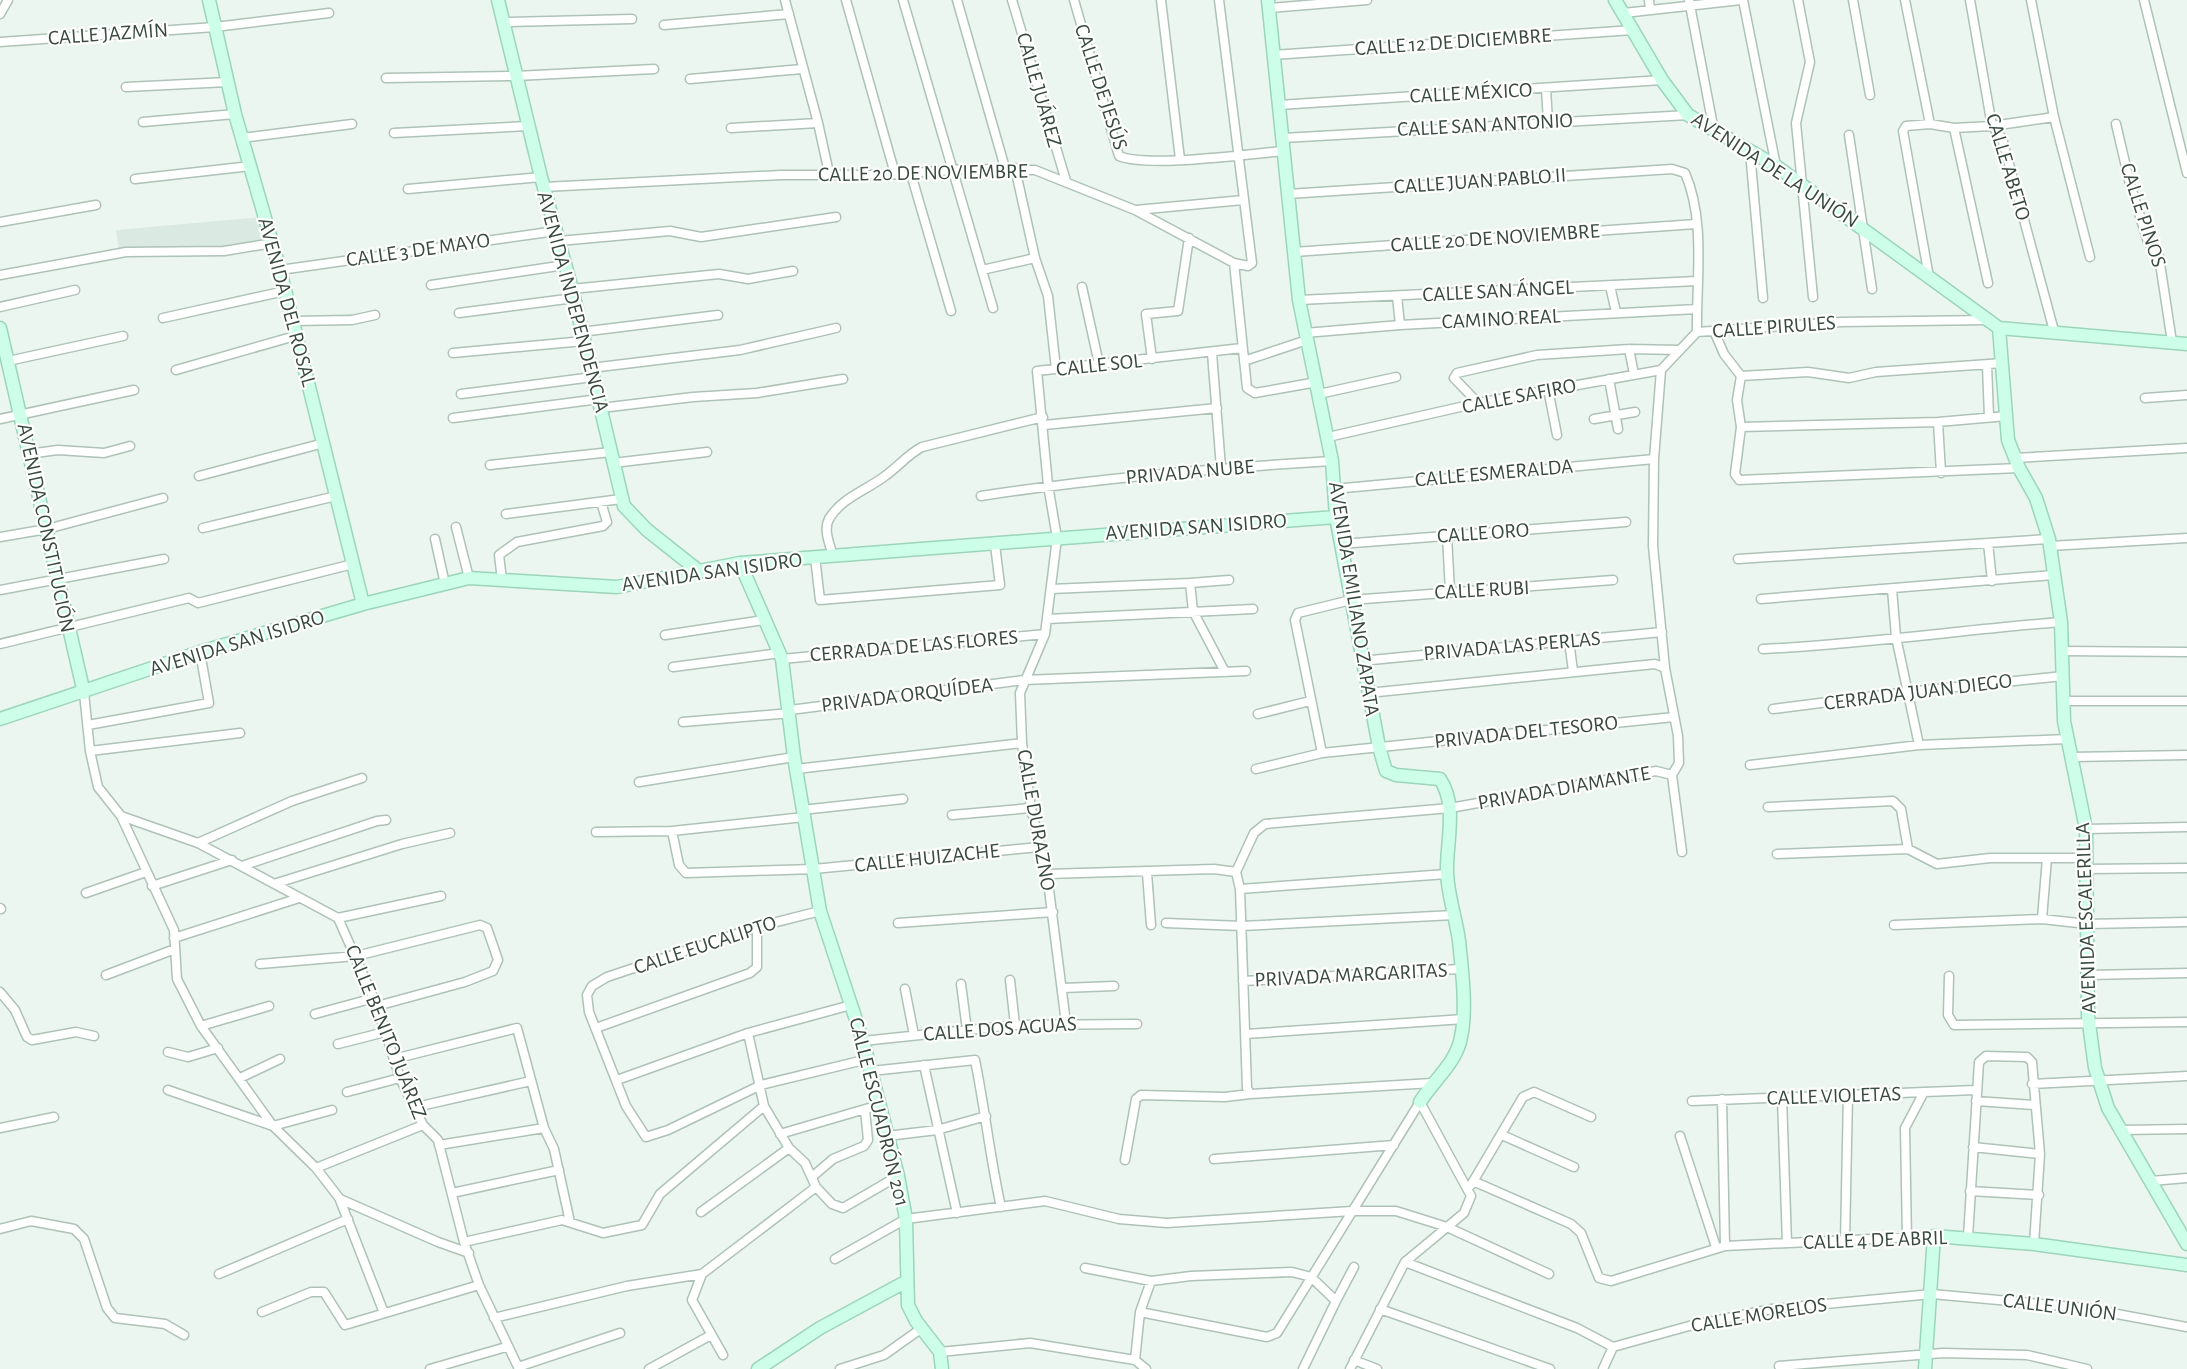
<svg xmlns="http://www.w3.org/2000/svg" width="2187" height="1369" font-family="'Alegreya Sans',sans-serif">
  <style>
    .residential { fill: #daeae2 }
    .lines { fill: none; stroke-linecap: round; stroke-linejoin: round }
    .street-casing { stroke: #aec2b7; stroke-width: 11 }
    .secondary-casing { stroke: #9bd5ba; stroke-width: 15 }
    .street { stroke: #fff; stroke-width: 8 }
    .secondary { stroke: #cdfee9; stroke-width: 12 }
    .labels { text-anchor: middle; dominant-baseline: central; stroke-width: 4.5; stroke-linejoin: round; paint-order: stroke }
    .street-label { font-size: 21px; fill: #394b40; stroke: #fff }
  </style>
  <rect width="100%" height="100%" fill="#ecf6f1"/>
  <path class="residential" d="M262,217L269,241L225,250L119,251L116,230Z"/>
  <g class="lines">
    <g class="street-casing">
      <path id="street" d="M785,0L818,123L829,173
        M846,0L895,174
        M903,0L993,308
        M957,0L1005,168
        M1012,0L1066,181
        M1074,0L1119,156C1148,168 1247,154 1284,151
        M1161,0L1180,159
        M1649,0L1650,10
        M1689,0L1714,131
        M1743,0L1776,166
        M1798,0L1810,62L1796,123L1813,297
        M1853,0L1870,95
        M1905,0L1930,124
        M1970,0L1992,126L2002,138L2054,331
        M2031,0L2054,117L2090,257
        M2144,0L2187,173
        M1269,8L1367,0
        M1624,13L1741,0
        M0,14L8,0
        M503,22L632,19
        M664,25L789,14
        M0,42L215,27L329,13
        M1273,55L1633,30
        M386,78L516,76L654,69
        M690,79L802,69
        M126,87L228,82
        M1546,89L1548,121
        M1279,105L1662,80
        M143,122L235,114
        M2116,124L2130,184L2148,242L2159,257L2172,342
        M731,128L818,123
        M1954,128L1992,126L2054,117
        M394,133L528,126
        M1849,135L1872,289
        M242,138L352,124
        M1283,138L1688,115
        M1750,152L1763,298
        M1015,168L1035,258L1048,296L1056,369
        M911,174L951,311
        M135,179L251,166
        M544,187L781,175H886L966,169L1035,170L1135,210L1234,263L1248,266L1252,263L1219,0
        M408,189L541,177
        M1288,194L1672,169L1685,173C1706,221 1696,282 1697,332
        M1136,210L1243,200
        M0,222L96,205
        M559,241L670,231L701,237L836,217
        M1294,252L1696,224
        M1234,263L1247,388L1255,393L1317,382
        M280,270L556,231
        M982,270L1035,258
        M0,275L126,252L224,251L273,243
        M1929,277L1903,131L1906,126L1930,124L1954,128L1988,283
        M431,285L565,265
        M1610,286L1616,312
        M1082,287L1099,364
        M572,289L719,274L748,279L793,271
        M1397,296L1400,325
        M1299,300L1697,281
        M0,307L75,290
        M459,313L574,298
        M163,318L285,291
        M292,321L352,320L375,315
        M1714,331L1724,354L1741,376L1737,400L1741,427L1735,474L1739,480L2019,468
        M581,332L718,315
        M1697,332L1841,322L1987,320
        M1305,333L1400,325L1697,309
        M1629,349L1634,374
        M453,353L584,341
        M1212,353L1221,468
        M1152,359L1146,314L1178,311L1189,238
        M8,361L123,336
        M1244,361L1307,340
        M1987,365L1989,417
        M591,368L740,350L836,328
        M176,370L295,336
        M1661,370L1654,459L1653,546L1665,668
        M1741,376L1808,372L1849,378L1876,372L2003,363
        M1609,379L1618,429
        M1548,389L1557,435
        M461,394L593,377
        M1319,394L1396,377
        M2145,398L2187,395
        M1478,403L1454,378L1457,373L1537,355L1629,349L1680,350
        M601,408L693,397L757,393L843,379
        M453,418L599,399
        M0,419L134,390
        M1594,419L1635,412
        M1938,422L1941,473
        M1044,425L1217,408
        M1741,427L1938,422L2007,416
        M1328,437L1478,403L1661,370L1697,332
        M28,454L58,450L104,453L130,446
        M2015,458L2187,448
        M613,463L707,452
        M490,465L611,452
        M199,476L324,443
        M1334,489L1654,459
        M981,496C1097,478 1215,468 1332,461
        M506,514L621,499
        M456,527L469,578
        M203,528L336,496
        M1447,536L1450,591
        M0,537L47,529L163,498
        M435,539L445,584
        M1988,543L1992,581
        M1341,544L1626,522
        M2050,546L2187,538
        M833,556C830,545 823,530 829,519C841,498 867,490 885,476C898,467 908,454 922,447L1043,417
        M815,557L820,600L1000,585L995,545
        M1738,559L2049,539
        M502,580L499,555L517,542L603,526L607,522L601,502
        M1190,583L1229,580
        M1051,589L1190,583L1193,611L1225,672
        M1892,589L1896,637L1919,745
        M0,590L164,559
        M1761,599L2053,575
        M1047,619L1253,609
        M665,635L764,620
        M1569,641L1573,671
        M0,644L189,598L198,603L353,564
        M1763,649C1863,644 1962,630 2061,622
        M2062,651L2187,652
        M782,659L1045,634
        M1361,661L1662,632
        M673,667L780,653
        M84,693L90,751L98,787L121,816L174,930L177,979L201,1026L273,1126L316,1168L340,1199L438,1242L469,1253
        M1368,693L1655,664L1665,668L1678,736L1679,763L1672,775
        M2064,701H2187
        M1773,709L1907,692L2063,676
        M790,710L1024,680L1246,671
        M1258,714L1310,701
        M683,722L791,713
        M88,725L209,703L200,652
        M90,751L240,733
        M1322,753L1295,620L1298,613L1351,600L1613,580
        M2071,757L2187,755
        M1750,765L1919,745L2067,739
        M796,769L1022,743
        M1256,769L1322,753L1674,717
        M1672,775L1682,852
        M639,782L794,757
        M1768,807L1893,801L1901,809L1908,849
        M802,810L903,799
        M952,815L1031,808
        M121,816L198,843L338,918L377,1006L400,1078L423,1125L438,1140L464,1242L479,1285L519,1369
        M2086,829L2187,827
        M672,831L679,865L686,873L814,869L1039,847
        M596,832L672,831L804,817
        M198,843L292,801L362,778
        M1777,854L1908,849L1937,864L1990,858H2086
        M2047,858L2042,919L2087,924L2187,922
        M242,866L377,821L386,820
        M2086,869L2187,868
        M1236,872L1254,833L1265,824L1450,808L1656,771L1672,775
        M1147,873L1151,925
        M1047,874L1214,869L1236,872L1240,889L1247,1088L1250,1094L1432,1083
        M277,883L402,844L450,833
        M152,886L232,860
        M1240,889L1447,874
        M86,893L146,872
        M0,908L1,909
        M820,911L757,927L607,977L592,986L587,995L589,1012L626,1106L646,1137L668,1130L761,1085L868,1059
        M338,918L441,896
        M898,923L1053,912
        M1166,923L1242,926L1454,915
        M1894,925L2042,919
        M174,938L299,898
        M260,964L356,956L480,925L487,928L498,960L493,971L465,982L377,1006
        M106,975L175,949
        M2088,975L2187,973
        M1949,976L1948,1015L1954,1025L2187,1022
        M1010,980L1015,1025
        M1243,981L1460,969
        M961,984L967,1030
        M1063,988L1114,986
        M905,989L914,1035
        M0,992L15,1010L27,1037L32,1040L76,1032L94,1036
        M315,1014L374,998
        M1066,1023L1047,874L1031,808L1022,743L1020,693L1045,634L1057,538L1048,485L1037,371L1242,348
        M201,1026L269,1006
        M596,1028L750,973L757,967V927
        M1246,1034L1464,1019
        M863,1041L1015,1025L1137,1024
        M338,1044L385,1032
        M168,1052L188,1057L218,1048
        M394,1059L517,1028L544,1128L554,1149L570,1222
        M924,1065L957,1213
        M871,1071L975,1060C985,1109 990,1158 1001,1207
        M240,1078L280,1059
        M617,1080L748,1033L851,1005
        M2032,1084L2187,1076
        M168,1090L273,1126L332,1110
        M347,1092L400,1078
        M1782,1098L1787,1243
        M1722,1099L1725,1246
        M1692,1101L1976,1090
        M1976,1101L2035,1105
        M416,1107L531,1081
        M0,1128L54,1117
        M2120,1130L2187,1129
        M780,1134L879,1105
        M1502,1135L1574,1167
        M887,1136L937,1130L986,1116
        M1680,1136L1716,1247
        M439,1145L544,1128
        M1973,1147L2040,1154
        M1214,1159L1394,1145
        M1125,1160L1136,1099L1141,1095L1225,1097L1250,1094
        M316,1168L423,1125
        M812,1177L833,1159L864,1146L868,1140L865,1110
        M1473,1181L1571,1224L1581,1233L1599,1278L1611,1281L1725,1246L1934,1236
        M2151,1181L2187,1178
        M1471,1185L1523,1097L1534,1092L1591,1117
        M816,1187L832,1204L843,1208L898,1176
        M1970,1191L2039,1195
        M452,1193L559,1170
        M340,1200L384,1313
        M701,1212L789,1148
        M0,1229L31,1221L74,1229L84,1239L107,1308L115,1318L165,1324L184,1335
        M1968,1237L1979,1062L1986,1056L2027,1057L2032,1062L2040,1154L2034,1244
        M1907,1239L1905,1128L1924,1092
        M1845,1241L1848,1095
        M464,1242L562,1220L603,1233L642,1225L660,1194L764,1106
        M835,1259L906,1219L1045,1201L1119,1219L1167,1223L1352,1211H1396L1447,1227L1549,1274
        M1405,1262L1577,1328L1613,1347
        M1085,1268L1151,1281L1191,1276L1292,1272L1311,1277L1336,1301L1303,1369
        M219,1274L348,1219
        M1336,1301L1354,1267
        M1380,1309L1550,1369
        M262,1312L311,1292H324L345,1325L479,1285
        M1140,1312L1267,1337L1277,1333L1420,1102L1471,1196L1464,1213L1405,1262L1350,1369
        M494,1318L627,1286L702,1274
        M940,1352L1030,1343L1135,1360
        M723,1355L692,1300L702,1274L816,1187L805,1163L789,1148L764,1106L748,1033
        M1135,1360L1140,1312L1151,1281
        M1135,1360L1146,1369
        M1354,1360L1377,1369
        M1779,1366L1943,1353L2027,1355L2087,1369
        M518,1367L620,1333
        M430,1369L506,1347
        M649,1369L711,1335
        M840,1369L884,1355L922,1328
        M1603,1369L1613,1347L1689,1326L1772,1309L1932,1294L2085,1308L2187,1327"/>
    </g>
    <g class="secondary-casing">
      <path id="secondary" d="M209,0L235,114L280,270L363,604
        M498,0L541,177L572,289L624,506L647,530L700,572
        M1268,0L1299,300L1332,461L1336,517L1379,747L1386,771L1396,775L1440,779C1458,806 1446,842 1447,873C1448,896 1456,918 1459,941C1462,969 1467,1010 1461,1037C1457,1062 1433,1081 1420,1102
        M1615,0L1662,80L1688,115L1776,166L1999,328
        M0,328L84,693
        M1999,328L2008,440L2019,468L2036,498L2049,539L2061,622L2064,721L2086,829L2088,1016L2095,1068L2108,1108L2187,1244
        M1999,328L2187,344
        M740,563L782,659L794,757L820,911L863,1041L898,1176L906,1219L908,1305L916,1321L940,1352L942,1369
        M0,719L200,652L363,604L469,578L617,587L740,563L1336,517
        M758,1369L820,1328L907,1281
        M1925,1369L1934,1236L2034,1244L2187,1265"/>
    </g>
    <use href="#street" class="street"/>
    <use href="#secondary" class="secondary"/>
  </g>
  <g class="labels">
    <g class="street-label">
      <text transform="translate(108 34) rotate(-4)">CALLE JAZMÍN</text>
      <text transform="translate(1453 42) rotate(-4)">CALLE 12 DE DICIEMBRE</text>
      <text transform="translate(1101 87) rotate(72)">CALLE DE JESÚS</text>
      <text transform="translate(1039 90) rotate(74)">CALLE JUÁREZ</text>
      <text transform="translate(1471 93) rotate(-3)">CALLE MÉXICO</text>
      <text transform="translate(1485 125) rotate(-3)">CALLE SAN ANTONIO</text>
      <text transform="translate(2008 167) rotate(73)">CALLE ABETO</text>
      <text transform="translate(1775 170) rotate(33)">AVENIDA DE LA UNIÓN</text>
      <text transform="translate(923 173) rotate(-1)">CALLE 20 DE NOVIEMBRE</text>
      <text transform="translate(1480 181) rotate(-4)">CALLE JUAN PABLO II</text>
      <text transform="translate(2143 215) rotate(72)">CALLE PINOS</text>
      <text transform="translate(1495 238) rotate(-4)">CALLE 20 DE NOVIEMBRE</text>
      <text transform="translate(418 250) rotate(-8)">CALLE 3 DE MAYO</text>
      <text transform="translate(1498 291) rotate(-3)">CALLE SAN ÁNGEL</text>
      <text transform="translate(287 302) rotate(75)">AVENIDA DEL ROSAL</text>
      <text transform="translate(573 302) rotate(75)">AVENIDA INDEPENDENCIA</text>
      <text transform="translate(1501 319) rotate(-3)">CAMINO REAL</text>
      <text transform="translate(1774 327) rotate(-4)">CALLE PIRULES</text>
      <text transform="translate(1099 365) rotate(-6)">CALLE SOL</text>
      <text transform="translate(1519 396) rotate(-11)">CALLE SAFIRO</text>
      <text transform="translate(1190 472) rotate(-5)">PRIVADA NUBE</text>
      <text transform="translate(1494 473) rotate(-5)">CALLE ESMERALDA</text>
      <text transform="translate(1196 527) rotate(-4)">AVENIDA SAN ISIDRO</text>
      <text transform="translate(46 528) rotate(78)">AVENIDA CONSTITUCIÓN</text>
      <text transform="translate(1483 533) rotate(-4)">CALLE ORO</text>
      <text transform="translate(712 572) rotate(-8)">AVENIDA SAN ISIDRO</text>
      <text transform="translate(1482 590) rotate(-3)">CALLE RUBI</text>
      <text transform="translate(1354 599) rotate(81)">AVENIDA EMILIANO ZAPATA</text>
      <text transform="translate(237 643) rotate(-17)">AVENIDA SAN ISIDRO</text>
      <text transform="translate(914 646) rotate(-5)">CERRADA DE LAS FLORES</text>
      <text transform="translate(1512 646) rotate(-5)">PRIVADA LAS PERLAS</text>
      <text transform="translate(1918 692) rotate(-7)">CERRADA JUAN DIEGO</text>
      <text transform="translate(907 695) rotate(-7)">PRIVADA ORQUÍDEA</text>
      <text transform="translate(1526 732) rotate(-6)">PRIVADA DEL TESORO</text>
      <text transform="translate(1564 788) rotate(-10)">PRIVADA DIAMANTE</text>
      <text transform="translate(1036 820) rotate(80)">CALLE DURAZNO</text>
      <text transform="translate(927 858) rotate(-6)">CALLE HUIZACHE</text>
      <text transform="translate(2086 918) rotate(-92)">AVENIDA ESCALERILLA</text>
      <text transform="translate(705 945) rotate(-18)">CALLE EUCALIPTO</text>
      <text transform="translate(1351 975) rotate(-3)">PRIVADA MARGARITAS</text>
      <text transform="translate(1000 1029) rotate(-4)">CALLE DOS AGUAS</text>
      <text transform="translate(386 1032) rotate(68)">CALLE BENITO JUÁREZ</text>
      <text transform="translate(1834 1096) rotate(-2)">CALLE VIOLETAS</text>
      <text transform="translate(879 1112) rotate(76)">CALLE ESCUADRÓN 201</text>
      <text transform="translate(1875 1240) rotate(-2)">CALLE 4 DE ABRIL</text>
      <text transform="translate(2060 1307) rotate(7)">CALLE UNIÓN</text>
      <text transform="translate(1759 1315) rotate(-9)">CALLE MORELOS</text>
    </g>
  </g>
</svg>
